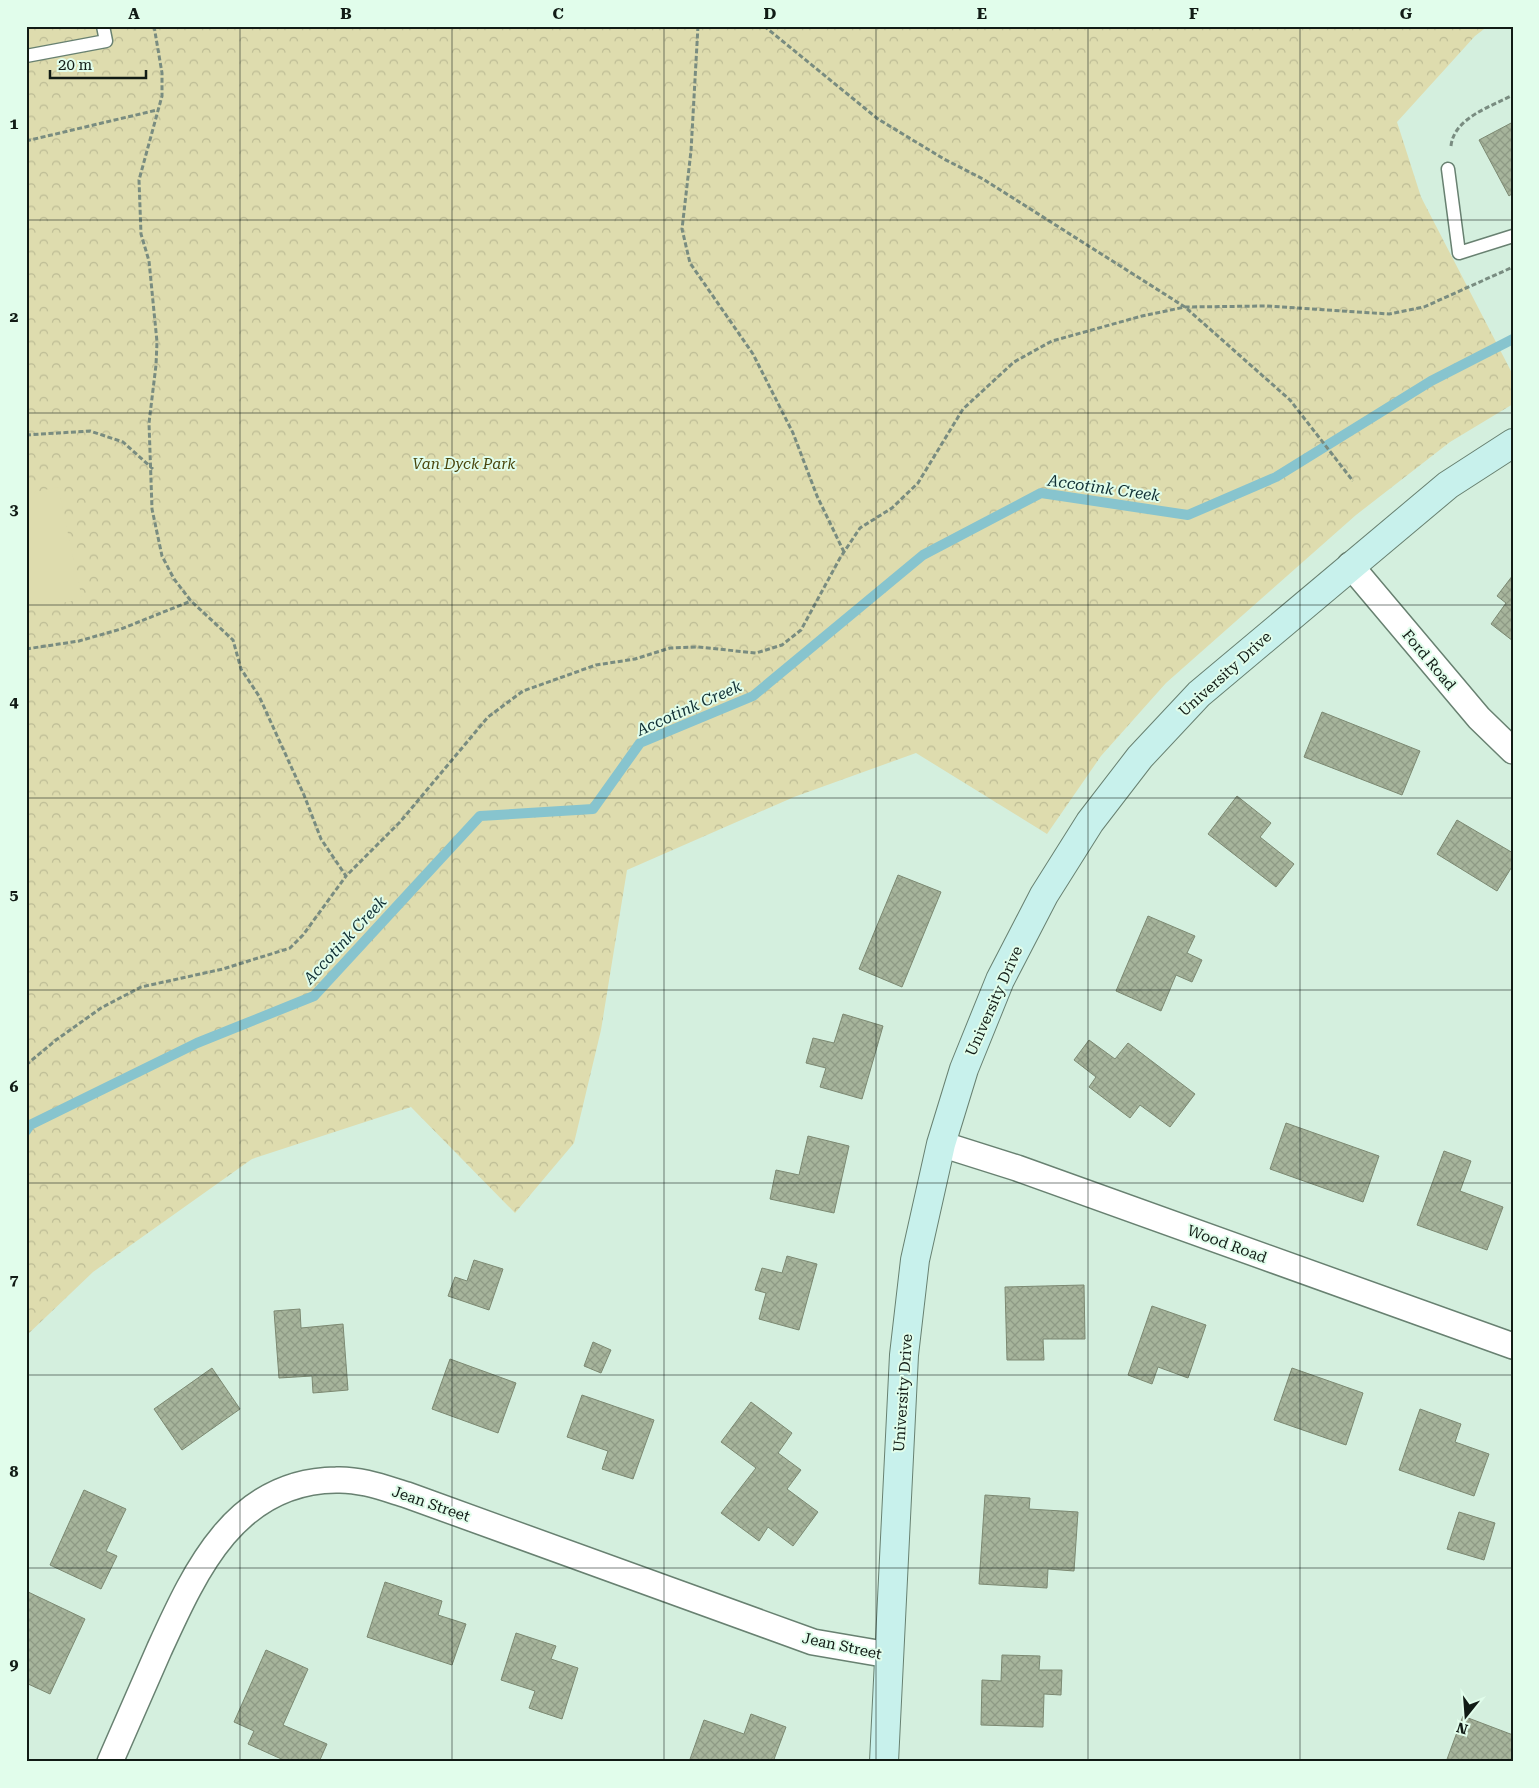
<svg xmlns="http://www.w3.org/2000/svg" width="1539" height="1788" font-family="'Roboto Serif',serif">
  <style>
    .park { fill: url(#park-crowns) }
    .garden { fill: #dedcae }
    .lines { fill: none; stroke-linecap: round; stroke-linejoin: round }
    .stream { stroke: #87c4ce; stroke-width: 10 }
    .building { fill: url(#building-cross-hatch); stroke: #7c8972 }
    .lane-casing { stroke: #688171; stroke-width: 15 }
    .street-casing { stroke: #688171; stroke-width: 28 }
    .secondary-casing { stroke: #688171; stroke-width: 30 }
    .path { stroke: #798c80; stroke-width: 3; stroke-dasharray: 5 2.5; stroke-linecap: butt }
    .lane { stroke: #fff; stroke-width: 12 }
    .street { stroke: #fff; stroke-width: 25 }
    .secondary { stroke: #c8f1ec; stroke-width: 28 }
    .grid { fill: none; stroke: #111b15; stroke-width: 1; stroke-opacity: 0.55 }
    .labels { text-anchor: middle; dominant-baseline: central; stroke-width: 4; stroke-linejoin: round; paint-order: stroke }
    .park-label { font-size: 15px; font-style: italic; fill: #4a460c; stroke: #e1fdeb }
    .street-label { font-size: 15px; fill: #111b15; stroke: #e1fdeb }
    .water-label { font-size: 16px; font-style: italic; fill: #113035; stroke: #e1fdeb }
    .neatline { fill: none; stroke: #111b15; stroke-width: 2 }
    .grid-label { font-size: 16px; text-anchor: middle; font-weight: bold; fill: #111b15 }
  </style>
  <defs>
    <pattern id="park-crowns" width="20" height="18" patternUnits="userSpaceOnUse" patternTransform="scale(1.25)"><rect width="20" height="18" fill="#dedcae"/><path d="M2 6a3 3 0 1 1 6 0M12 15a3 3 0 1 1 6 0" fill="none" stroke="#bdbc95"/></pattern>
    <pattern id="building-cross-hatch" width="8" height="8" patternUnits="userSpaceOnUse" patternTransform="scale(1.25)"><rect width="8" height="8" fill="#a6b49b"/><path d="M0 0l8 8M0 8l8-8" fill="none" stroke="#8e9a85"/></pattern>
  </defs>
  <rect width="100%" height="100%" fill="#d4efde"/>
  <path class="park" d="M26,26H1488L1475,36L1397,122L1421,197L1513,375V404L1450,442L1356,515L1166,683L1101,756L1047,834L916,753L794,797L627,870L601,1030L574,1143L515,1213L411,1107L252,1159L93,1272L26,1336Z"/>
  <path class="garden" d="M58,487L82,599L32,609L26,581V494Z"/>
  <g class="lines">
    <path class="stream" d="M26,1131L30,1125L197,1043L314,996L480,816L593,809L640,743L753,696L923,555L1041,493L1188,515L1276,477L1431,381L1513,339"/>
  </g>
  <path class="building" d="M1513,122V193L1509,196L1479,140Z
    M1513,575V641L1491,624L1506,603L1497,596Z
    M1322,712L1420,751L1402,795L1304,757Z
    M1237,796L1271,823L1260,837L1294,864L1276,887L1208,834Z
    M1457,820L1513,853V865L1497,891L1437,854Z
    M898,875L941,892L902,987L859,969Z
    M1148,916L1195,936L1187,953L1202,960L1192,982L1176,975L1161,1011L1116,991Z
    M843,1014L883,1026L862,1099L820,1087L826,1068L806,1063L813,1038L834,1043Z
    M1089,1040L1115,1059L1128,1043L1195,1094L1170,1127L1140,1105L1130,1118L1089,1087L1096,1077L1074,1060Z
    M1286,1123L1379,1156L1363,1202L1270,1169Z
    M808,1136L849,1146L834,1213L770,1199L776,1170L799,1175Z
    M1444,1151L1471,1161L1460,1191L1503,1207L1487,1250L1417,1225Z
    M787,1256L817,1264L799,1330L759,1319L766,1293L755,1290L762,1268L782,1273Z
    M474,1260L503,1269L489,1310L448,1296L455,1277L467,1281Z
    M1084,1285L1085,1339H1043L1044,1360H1007L1005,1287Z
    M1152,1306L1206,1325L1188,1378L1158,1367L1152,1384L1128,1375Z
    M300,1309L301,1328L343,1324L348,1390L313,1393L312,1376L279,1378L274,1311Z
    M593,1342L611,1350L601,1373L584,1366Z
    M450,1359L516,1383L498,1433L432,1409Z
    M212,1368L240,1409L182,1450L154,1409Z
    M1292,1368L1363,1393L1346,1445L1274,1420Z
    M582,1395L654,1420L633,1479L602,1469L608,1451L567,1437Z
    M751,1402L792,1433L778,1453L801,1470L787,1489L818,1512L793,1546L768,1527L759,1541L721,1513L756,1468L721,1442Z
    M1420,1409L1461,1424L1455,1442L1489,1454L1474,1496L1399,1470Z
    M84,1490L126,1509L106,1551L117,1556L101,1589L50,1565Z
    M985,1495L1030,1498L1029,1509L1078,1512L1074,1571L1048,1569L1047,1588L979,1584Z
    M1459,1512L1495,1523L1484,1560L1447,1549Z
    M385,1582L442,1601L438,1615L466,1624L452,1665L367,1637Z
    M26,1591L85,1619L50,1694L26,1683V1629L28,1624L26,1623Z
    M516,1633L556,1646L551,1659L578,1668L562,1719L529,1708L535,1691L501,1680Z
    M266,1650L308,1669L283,1725L327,1744L319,1762H288L248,1744L254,1731L234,1722Z
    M1002,1655L1040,1656L1039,1670H1062L1061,1695L1044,1694L1043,1727L981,1725L982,1680L1001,1681Z
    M751,1714L786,1727L773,1762H689L704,1720L744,1734Z
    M1463,1716L1513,1735V1762H1446Z"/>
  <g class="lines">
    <g class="lane-casing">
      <path id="lane" d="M26,56L106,41L103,26
        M1448,169L1459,253L1513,236"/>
    </g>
    <g class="street-casing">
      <path id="street" d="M1350,565L1479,718L1513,751
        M941,1144L1017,1168L1513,1346
        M110,1762C126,1725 143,1687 159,1650C195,1571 235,1481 336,1480C361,1479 384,1488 407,1495L813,1642L889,1655"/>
    </g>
    <g class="secondary-casing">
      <path id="secondary" d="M884,1762L904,1355L915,1260L941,1144L964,1069L1000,980L1044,895L1090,822L1140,757L1199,694L1448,485L1513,443"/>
    </g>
    <path class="path" d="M154,26L162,73V96L139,180L141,234L149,261L157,342L156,365L149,423L152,509L162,556L174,579L191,601L233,640L241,669L259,696L304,795L321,839L346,876L400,822L488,717L523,691L596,665L635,659L670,648L698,647L756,653L782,645L801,630L840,558L860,528L892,508L918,483L963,409L1014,362L1052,341L1142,316L1185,307L1267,306L1389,314L1424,307L1513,267
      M698,26L691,151L682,229L690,263L753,354L793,433L817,496L844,552
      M764,26L878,119L944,159L983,179L1185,307L1290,400L1353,481
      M26,141L157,110
      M1451,146C1454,118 1490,107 1513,95
      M26,435L90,431L123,442L153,469
      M26,649L79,641L121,629L191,601
      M26,1065L56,1040L101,1008L141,987L223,969L290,948L303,935L346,876"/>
    <use href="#lane" class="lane"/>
    <use href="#street" class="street"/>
    <use href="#secondary" class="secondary"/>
  </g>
  <path class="grid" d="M240,26V1762M452,26V1762M664,26V1762M876,26V1762M1088,26V1762M1300,26V1762M26,220H1513M26,413H1513M26,605H1513M26,798H1513M26,990H1513M26,1183H1513M26,1375H1513M26,1568H1513"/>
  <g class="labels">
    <g class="park-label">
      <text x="464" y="464">Van Dyck Park</text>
    </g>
    <g class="street-label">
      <text transform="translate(1429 660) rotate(50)">Ford Road</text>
      <text transform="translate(1225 674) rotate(-42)">University Drive</text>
      <text transform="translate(994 1001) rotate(-66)">University Drive</text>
      <text transform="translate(1227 1244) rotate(20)">Wood Road</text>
      <text transform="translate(903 1393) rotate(-86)">University Drive</text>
      <text transform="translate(431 1504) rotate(19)">Jean Street</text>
      <text transform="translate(842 1646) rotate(12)">Jean Street</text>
    </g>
    <g class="water-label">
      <text transform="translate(1104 488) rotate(8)">Accotink Creek</text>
      <text transform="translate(689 708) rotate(-24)">Accotink Creek</text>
      <text transform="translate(345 940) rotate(-47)">Accotink Creek</text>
    </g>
  </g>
  <rect width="1539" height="1788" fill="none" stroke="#e1fdeb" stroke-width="55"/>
  <g transform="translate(1466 1716) rotate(197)" stroke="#e1fdeb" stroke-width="4" paint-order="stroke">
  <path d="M0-4L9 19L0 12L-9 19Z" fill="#111b15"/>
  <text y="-8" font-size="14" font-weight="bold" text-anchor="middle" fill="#111b15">N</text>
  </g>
  <path d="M50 70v8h96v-8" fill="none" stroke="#111b15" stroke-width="2.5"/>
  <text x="58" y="70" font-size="15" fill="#111b15" stroke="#e1fdeb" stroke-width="4" paint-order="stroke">20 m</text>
  <rect x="28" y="28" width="1484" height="1732" class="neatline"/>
  <g class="grid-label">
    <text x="134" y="19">A</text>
    <text x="346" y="19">B</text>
    <text x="558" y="19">C</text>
    <text x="770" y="19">D</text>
    <text x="982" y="19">E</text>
    <text x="1194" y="19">F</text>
    <text x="1406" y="19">G</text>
    <text x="14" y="129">1</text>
    <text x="14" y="322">2</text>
    <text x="14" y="515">3</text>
    <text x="14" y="707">4</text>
    <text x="14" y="900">5</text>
    <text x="14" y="1092">6</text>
    <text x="14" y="1285">7</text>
    <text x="14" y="1477">8</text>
    <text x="14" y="1670">9</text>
  </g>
</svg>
